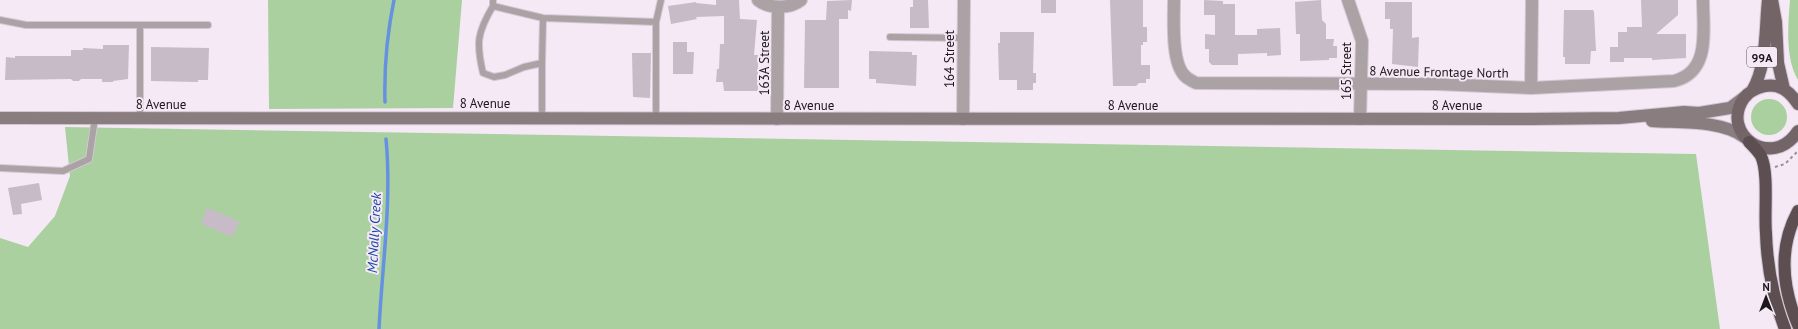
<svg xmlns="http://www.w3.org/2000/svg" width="1798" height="329" font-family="'PT Sans',sans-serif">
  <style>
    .green { fill: #a9d09e }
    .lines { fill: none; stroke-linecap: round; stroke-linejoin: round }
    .stream { stroke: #6591e1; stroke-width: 3.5 }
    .building { fill: #c7bbc8 }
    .lane-casing { stroke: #d2c7d3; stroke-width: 8 }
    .street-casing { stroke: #d2c7d3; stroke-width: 14 }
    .secondary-casing { stroke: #d2c7d3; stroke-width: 14 }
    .primary-casing { stroke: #d2c7d3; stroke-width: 14 }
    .highway-casing { stroke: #d2c7d3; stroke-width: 14 }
    .path { stroke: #968e97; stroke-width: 2; stroke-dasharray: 3 3; stroke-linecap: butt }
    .lane { stroke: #aaa2a4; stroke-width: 6 }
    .street { stroke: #aaa2a4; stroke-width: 12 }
    .secondary { stroke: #897d80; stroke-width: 12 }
    .primary { stroke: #726467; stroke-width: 12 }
    .highway { stroke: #5d4e52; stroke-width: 12 }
    .labels { text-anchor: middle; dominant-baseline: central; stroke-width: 4; stroke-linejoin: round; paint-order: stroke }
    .shield { fill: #f5e9f6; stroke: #5c565d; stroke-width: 1 }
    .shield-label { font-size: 12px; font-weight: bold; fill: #1b171b }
    .street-label { font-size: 13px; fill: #1b171b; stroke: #f5e9f6 }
    .water-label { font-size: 14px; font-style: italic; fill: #1747a4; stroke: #f5e9f6 }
  </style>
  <rect width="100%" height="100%" fill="#f5e9f6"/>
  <path class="green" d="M268,0H462L453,108L269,109Z
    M1790,0H1798V80C1785,58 1788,25 1790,0Z
    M1751 117a18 18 0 1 1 36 0a18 18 0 1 1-36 0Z
    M65,127L1696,154L1720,329H0V238L28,247L55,216L70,176Z"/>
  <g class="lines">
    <path class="stream" d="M385,102C384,67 387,34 394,0
      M379,329C382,266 392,202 386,139"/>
  </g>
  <path class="building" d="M716,0H739L740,19L757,20L754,55H758V91H724L723,82H716L717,69H719L720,44H724V16L696,17L697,19L671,24L668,6L696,2V3L716,5Z
    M852,0L851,11L848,10V19H839V88H804L805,20H826L827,1Z
    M913,0H928L929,28H910V7H913Z
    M1041,0H1056V13H1041Z
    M1110,0H1143V27H1147V42H1143V45H1141V65H1150V79H1146V83H1139L1136,86H1113Z
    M1204,0L1223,1V4H1235V35H1257V29L1280,28L1281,55L1267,56V53L1238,54V65H1212L1209,62V49H1205V34L1215,35V15H1204Z
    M1321,0L1322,20L1326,24V39H1334L1333,46H1337V58H1329V60L1300,61V34H1296L1295,2Z
    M1641,0H1678V15L1656,34H1686V58L1652,60V58H1624V62H1610V47H1618V32H1627V27H1642Z
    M1385,2H1412V38L1419,37L1418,67L1392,64L1393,29H1390V19H1385Z
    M1564,10H1593L1594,12L1596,51H1591L1590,64H1565V57H1563Z
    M1000,32H1034L1033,73H1036V83H1033V90H1017V80H999L998,43H1000Z
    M673,42H687V52H694L693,74H673Z
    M103,45H129L128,79L113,81V82H102V79H81L79,81H73L71,79L5,80L6,57L15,58V56H71V50H83V48L103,49Z
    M151,47L209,48L208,80H198V82L151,81Z
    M869,51L912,52V55H917L916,86L876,83V79H869Z
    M632,53H651L650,98L633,97Z
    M39,183L42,200L21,204L22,214L13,215L8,188Z
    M207,208L239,221L233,237L201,224Z"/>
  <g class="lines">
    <g class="lane-casing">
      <path id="lane" d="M493,0V6L543,18L656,22
        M493,6C477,33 476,43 483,73L494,77L505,75L524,67L542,63L543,18
        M0,20L26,25H208
        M890,37L964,38
        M542,63V117
        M140,118V25
        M656,118V22L661,0
        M0,168L63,171L89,159L95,118"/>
    </g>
    <g class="street-casing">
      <path id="street" d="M758,0C769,9 790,9 801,0
        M1174,0C1174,19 1171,63 1185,76C1188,79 1192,81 1196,83L1437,84L1531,88L1674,81C1711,72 1703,30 1703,0
        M1348,0L1362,41L1360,119
        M1531,88L1532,0
        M777,119L778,7
        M963,119L964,0"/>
    </g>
    <g class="secondary-casing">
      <path id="secondary" d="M0,118L1531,119L1619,118L1684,112L1699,113L1730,108L1746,96
        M1652,121C1680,123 1721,120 1744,137"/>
    </g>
    <g class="primary-casing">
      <path id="primary" d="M1772,0L1776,22L1778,63L1784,89
        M1752,91C1767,67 1765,28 1768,0
        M1798,104C1790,92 1780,83 1765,86C1757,88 1749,91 1744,98C1719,134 1772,171 1798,131"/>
    </g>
    <g class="highway-casing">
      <path id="highway" d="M1749,142C1753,146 1758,151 1761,156C1769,173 1764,213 1766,233C1767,266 1773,298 1785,329
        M1798,211C1778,248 1782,287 1798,325"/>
    </g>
    <path class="path" d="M1775,167L1785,164L1798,151"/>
    <use href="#lane" class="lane"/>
    <use href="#street" class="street"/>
    <use href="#secondary" class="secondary"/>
    <use href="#primary" class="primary"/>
    <use href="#highway" class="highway"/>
  </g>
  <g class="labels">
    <rect class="shield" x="1747" y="47" width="30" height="20" rx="3"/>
    <g class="shield-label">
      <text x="1762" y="57">99A</text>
    </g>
    <g class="street-label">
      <text transform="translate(949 59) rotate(-90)">164 Street</text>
      <text transform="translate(764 63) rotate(-90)">163A Street</text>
      <text transform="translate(1346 71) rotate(-90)">165 Street</text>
      <text transform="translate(1439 72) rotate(1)">8 Avenue Frontage North</text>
      <text x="485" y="103">8 Avenue</text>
      <text x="161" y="104">8 Avenue</text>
      <text x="809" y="105">8 Avenue</text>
      <text x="1133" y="105">8 Avenue</text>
      <text x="1457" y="105">8 Avenue</text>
    </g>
    <g class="water-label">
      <text transform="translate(374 233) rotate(-87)">McNally Creek</text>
    </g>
  </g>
  <g transform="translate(1766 297)" stroke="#f5e9f6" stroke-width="3" paint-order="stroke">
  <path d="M0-3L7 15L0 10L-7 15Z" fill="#1b171b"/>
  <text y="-6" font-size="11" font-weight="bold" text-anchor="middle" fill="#1b171b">N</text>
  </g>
</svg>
